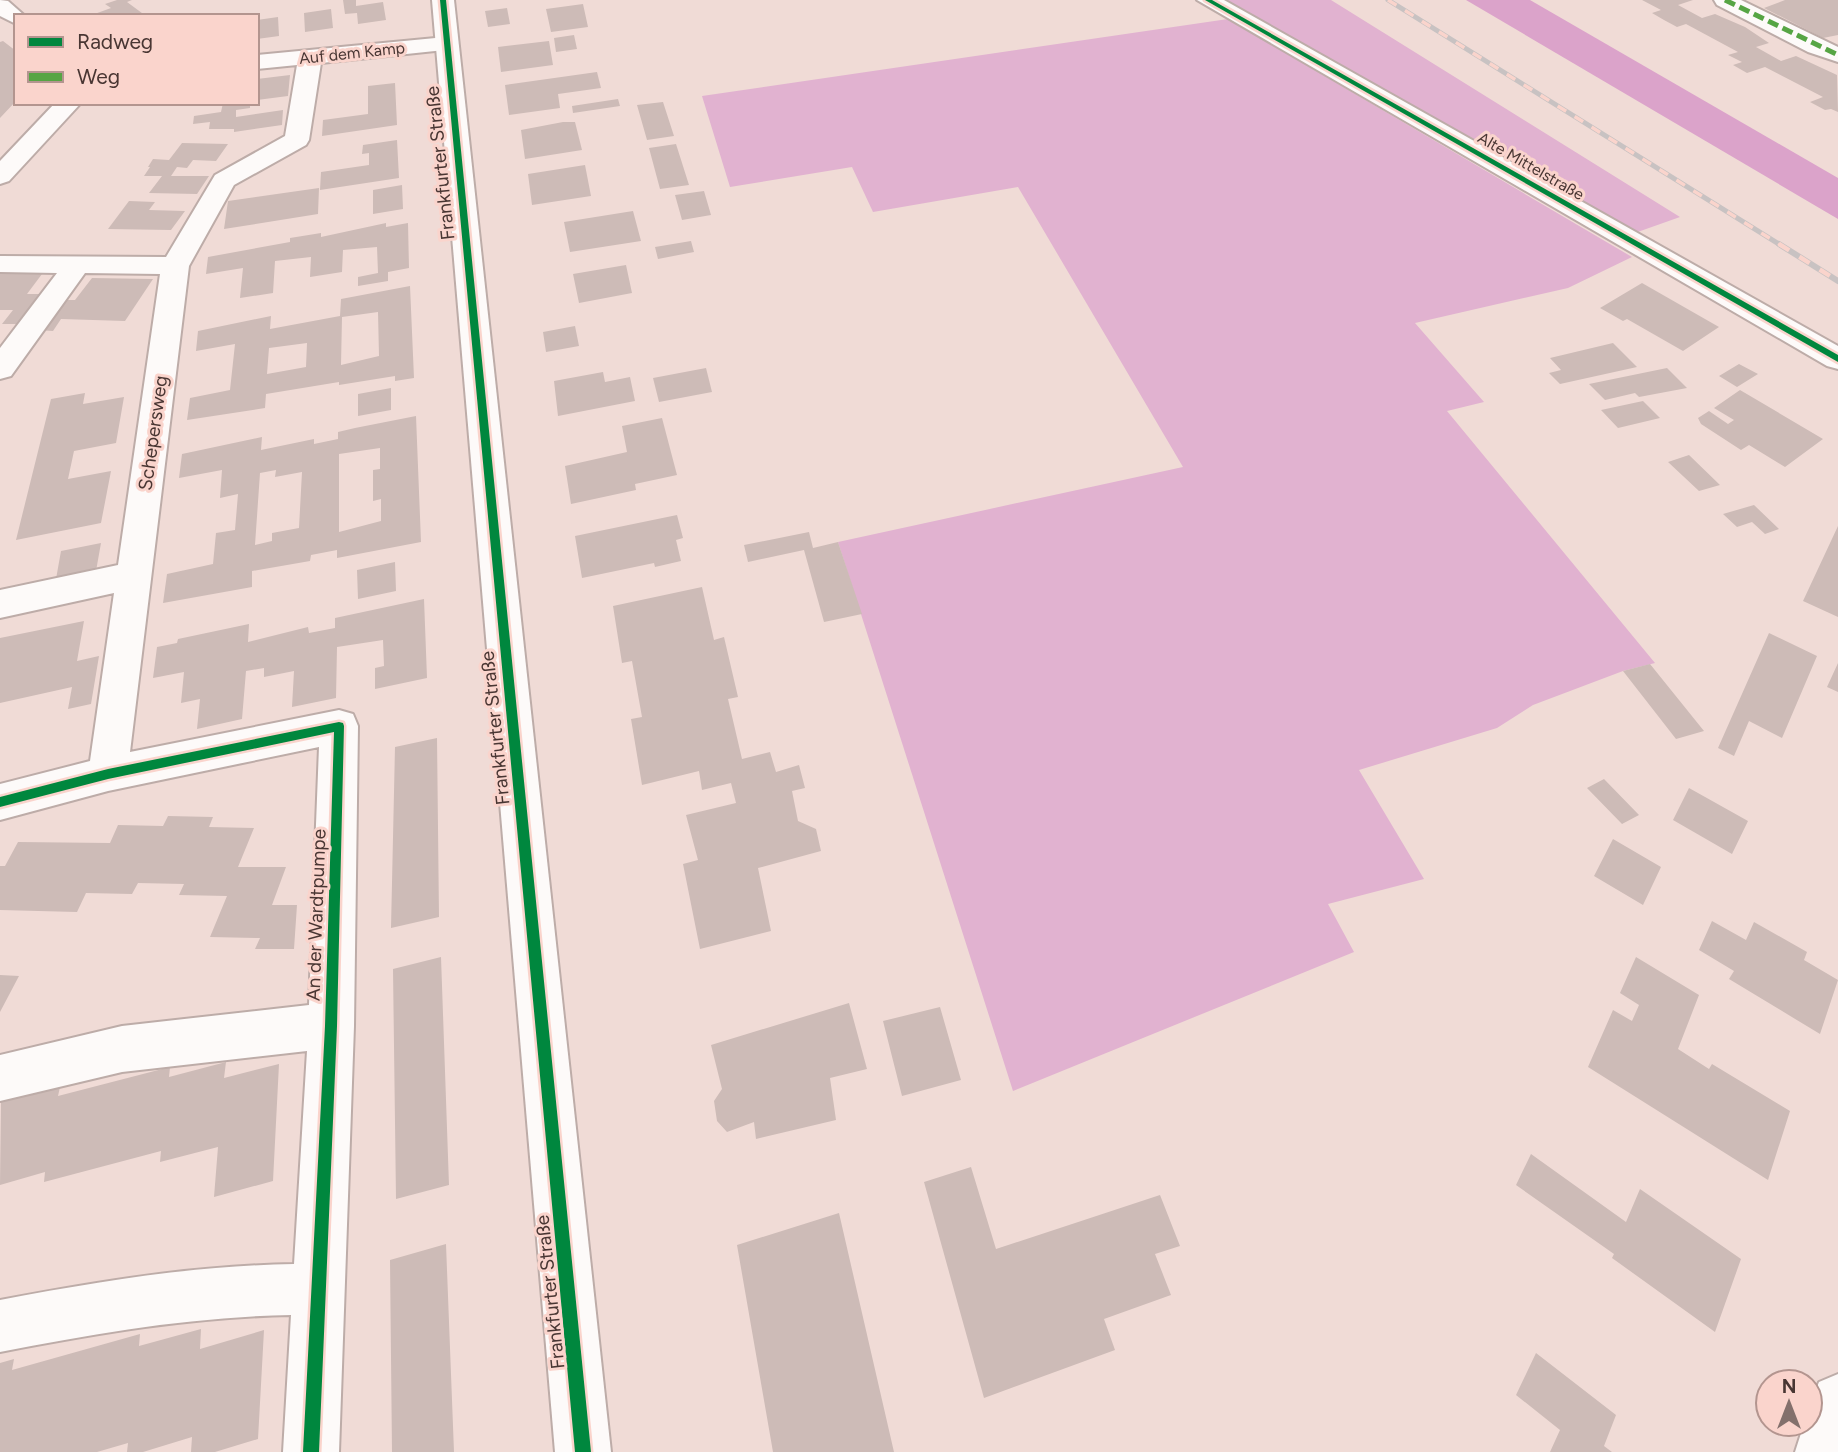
<svg xmlns="http://www.w3.org/2000/svg" width="1838" height="1452" font-family="Figtree,sans-serif">
  <style>
    .green { fill: #e1b2d0 }
    .forest { fill: #dba3ca }
    .building { fill: #cdbbb7; fill-rule: evenodd }
    .lines { fill: none; stroke-linecap: round; stroke-linejoin: round }
    .minor-casing { stroke: #bdaca8; stroke-width: 4 }
    .major-casing { stroke: #bdaca8; stroke-width: 4 }
    .minor { fill: #fdfaf9; fill-rule: evenodd }
    .major { fill: #fdfaf9; fill-rule: evenodd }
    .rail-far1-casing { stroke: #c8c2c2; stroke-width: 5 }
    .rail-casing { stroke: #c8c2c2; stroke-width: 6 }
    .rail-far1 { stroke: #fad4cc; stroke-width: 3.5; stroke-dasharray: 10; stroke-linecap: butt }
    .rail { stroke: #fad4cc; stroke-width: 4.5; stroke-dasharray: 12; stroke-linecap: butt }
    .quiet { stroke: #56a544; stroke-width: 5; stroke-dasharray: 11 5; stroke-linecap: butt }
    .cycleway-casing { stroke: #fad4cc; stroke-width: 5 }
    .cycleway { fill: #00873e; fill-rule: evenodd }
    .labels { text-anchor: middle; dominant-baseline: central; stroke-width: 6; stroke-linejoin: round; paint-order: stroke }
    .far-street-label { font-size: 16px; fill: #493633; stroke: #fad4cc }
    .street-label { font-size: 19px; fill: #493633; stroke: #fad4cc }
  </style>
  <rect width="100%" height="100%" fill="#f0dbd6"/>
  <path class="green" d="M1221,0H1331L1680,217L1632,234Z
    M1228,19L1632,257L1568,288L1415,323L1484,402L1447,411L1655,663L1623,671L1533,705L1497,728L1359,770L1424,879L1328,904L1354,952L1013,1091L838,542L1183,467L1018,187L873,212L852,167L730,187L702,96Z"/>
  <path class="forest" d="M1466,0H1530L1838,178V219Z"/>
  <path class="building" d="M117,0H132L127,2L146,16H89L111,8L105,4Z
    M343,0H356V6L383,2L386,20L358,24L357,13L345,14Z
    M1642,0H1693L1678,5L1702,18L1715,14L1745,27L1769,43L1756,47L1781,61L1796,56L1837,75L1838,112L1831,109L1825,110L1810,102L1823,97L1765,67L1747,73L1733,65L1742,62L1728,55L1738,52L1686,24L1677,27L1664,20L1652,13L1661,10Z
    M1785,0H1838V35L1823,38L1764,8Z
    M583,4L588,27L551,32L546,9Z
    M507,8L510,24L488,27L485,11Z
    M331,9L333,28L305,32L304,13Z
    M278,17L279,36L257,39V20Z
    M574,35L577,49L556,52L554,38Z
    M3,41L16,51V101L0,118V42Z
    M549,41L553,65L501,72L498,47Z
    M597,72L601,88L558,94L560,108L509,115L505,85Z
    M290,75L288,96L257,100V79Z
    M395,83L397,125L322,136L323,120L368,114V86Z
    M618,99L620,106L573,113L572,106Z
    M663,102L674,136L647,140L637,105Z
    M223,103H250V108L236,110V117L283,110L282,125L234,132V129H209L210,122L193,124L194,116L221,112Z
    M563,122H575L582,150L525,159L521,130Z
    M397,140L399,178L320,190L321,172L369,165V153L362,154L363,145Z
    M182,143L228,144L216,161L193,160L187,168L177,167L171,176H209L197,194L149,193L162,176H144L150,167H148L153,159L169,160Z
    M676,144L689,185L660,189L649,148Z
    M585,165L591,196L532,205L528,174Z
    M402,185L403,209L373,214V190Z
    M319,188L318,214L224,229L228,201Z
    M704,191L711,215L682,220L675,195Z
    M129,201L155,202L149,210L185,211L171,230L108,229Z
    M633,211L641,241L570,252L564,222Z
    M386,223V227L408,223L409,268L388,272V281L358,286V277L378,273L377,247L343,250L342,272L310,277L311,257L275,261L273,293L240,298L243,268L206,274L208,257L290,242V238L321,233V237Z
    M691,241L694,252L658,259L655,247Z
    M626,265L632,293L579,303L573,274Z
    M16,270H45L27,294H44L21,324H2L13,310H0V273Z
    M92,278L153,279L125,321L61,319L53,331L37,330L60,300H75Z
    M1642,283L1719,327L1683,351L1627,319L1623,321L1600,308Z
    M410,286L414,378L395,381V376L339,385V382L266,394L265,408L187,420L190,398L230,390L235,344L196,351L198,331L271,316L270,329L340,316L341,299ZM378,312L379,356L341,365L342,317ZM307,343L306,367L267,374L269,348Z
    M575,326L579,346L546,352L543,332Z
    M1613,343L1637,367L1560,384L1549,373L1561,370L1550,358Z
    M1739,364L1758,374L1737,387L1719,376Z
    M706,368L712,392L659,402L653,378Z
    M1667,368L1687,388L1639,397L1635,393L1605,400L1589,384Z
    M603,372L605,382L630,377L635,401L558,416L554,381Z
    M391,388V410L358,416V394Z
    M1740,390L1823,439L1785,467L1749,445L1741,450L1701,424L1698,418L1709,411L1728,424L1734,420L1714,408Z
    M85,393L83,404L124,397L116,443L74,451L68,479L111,471L101,523L16,540L51,399Z
    M1643,401L1660,418L1618,428L1601,410Z
    M416,416L421,542L337,558V550L311,555L310,561L252,571V587L163,603L167,574L213,564L216,533L235,530L238,494L220,498L222,470L179,478L182,454L262,437L261,450L314,439V444L338,439V432L355,428ZM380,448V469L373,470V501L381,499V521L339,532V454ZM276,470L275,477L302,472L299,528L272,533V541L255,545L260,473Z
    M662,418L677,475L635,484L636,490L571,504L565,466L627,452L622,426Z
    M1689,455L1720,485L1699,491L1668,462Z
    M1754,505L1779,529L1765,534L1752,522L1737,527L1723,514Z
    M677,515L683,538L676,540L681,561L655,567L654,563L582,578L575,536Z
    M1838,526V617L1803,601Z
    M809,532L813,548L838,542L862,614L824,622L804,550L748,562L744,545Z
    M101,543L96,571L56,579L61,551Z
    M395,562L396,591L358,599L357,570Z
    M702,587L714,640L724,637L738,697L728,699L742,759L770,752L776,772L799,765L805,788L792,791L798,821L816,829L821,851L758,868L771,931L700,949L683,864L698,860L686,815L736,803L731,783L702,790L699,771L642,785L631,719L642,717L632,661L622,663L613,606Z
    M424,599L427,678L375,689V668L384,666L383,640L337,647L336,698L292,707L294,671L264,677V668L246,671L242,719L197,729L200,699L181,703L184,672L153,678L157,647L177,643L178,639L249,624L248,642L308,627L309,633L335,628V618Z
    M84,621L77,661L99,656L91,704L68,709L72,687L0,703V638Z
    M1769,633L1817,656L1782,738L1749,721L1734,756L1718,748Z
    M1838,663V692L1827,687Z
    M1650,664L1704,731L1676,739L1623,671Z
    M437,738L439,917L391,928L395,747Z
    M1604,779L1639,815L1622,824L1587,788Z
    M1689,788L1748,821L1732,854L1673,820Z
    M168,816L213,817L209,827L254,828L238,867H286L272,905H297L294,949H255L260,938L210,937L227,896L179,895L184,884L138,883L132,894L86,893L77,912L0,910V866H5L18,842L110,843L118,825L163,826Z
    M1613,839L1661,867L1643,905L1594,876Z
    M1712,921L1746,940L1754,922L1807,952L1804,960L1838,980L1820,1034L1729,979L1734,971L1699,950Z
    M441,957L449,1185L396,1199L393,969Z
    M1636,957L1699,995L1678,1049L1709,1069L1712,1064L1790,1111L1768,1180L1588,1067L1613,1010L1632,1021L1639,1005L1620,993Z
    M0,975L19,976L0,1012Z
    M849,1003L867,1069L830,1078L836,1120L756,1139L754,1122L727,1132L717,1121L714,1101L722,1089L711,1045Z
    M940,1007L961,1080L902,1096L883,1021Z
    M226,1062L224,1078L279,1064L273,1181L214,1197L218,1147L160,1162L161,1151L44,1182L45,1172L0,1185L1,1101L60,1087L58,1096L170,1067L169,1077Z
    M1531,1154L1626,1222L1640,1189L1741,1259L1715,1332L1612,1258L1614,1254L1516,1185Z
    M971,1167L996,1249L1160,1195L1180,1246L1155,1254L1171,1295L1104,1319L1115,1350L984,1398L924,1182Z
    M839,1213L894,1452H773L737,1245Z
    M446,1244L454,1452H392L390,1260Z
    M201,1329L200,1349L264,1330L258,1439L215,1452H191L192,1437L143,1452H127L128,1443L97,1452H0V1363L14,1359L12,1370L140,1334L139,1346Z
    M1536,1353L1616,1415L1604,1446L1612,1452H1550L1560,1430L1516,1395Z"/>
  <g class="lines">
    <g class="minor-casing">
      <path id="minor" d="M0,0L8,1L25,16H16V24L0,16Z
        M1197,0H1224L1838,346V369L1827,366Z
        M1714,0H1741L1838,47V62L1808,52L1717,5Z
        M446,37L454,39L457,44L454,49L321,63L309,140L306,145L234,185L189,266L130,752L339,710L353,714L358,726L354,1026L339,1452H283L291,1315C190,1317 99,1333 0,1352V1300C100,1281 192,1266 294,1264L307,1051L122,1072L0,1101V1055L122,1026L309,1005L319,747L108,791L0,820V784L90,761L114,593L0,618V590L118,565L160,274L85,273L11,376L0,379V348L57,273L0,272V256L166,257L215,175L285,136L297,65L257,69V55Z
        M55,103H81L9,181L0,184V161Z
        M1838,1374V1452H1795L1804,1424H1810V1404L1819,1382Z"/>
    </g>
    <g class="major-casing">
      <path id="major" d="M432,0H454L611,1452H555Z"/>
    </g>
    <use href="#minor" class="minor"/>
    <use href="#major" class="major"/>
    <g class="rail-far1-casing">
      <path id="rail-far1" d="M1388,0L1782,246"/>
    </g>
    <g class="rail-casing">
      <path id="rail" d="M1779,244L1838,281"/>
    </g>
    <use href="#rail-far1" class="rail-far1"/>
    <use href="#rail" class="rail"/>
    <path class="quiet" d="M1725,0L1838,55"/>
    <g class="cycleway-casing">
      <path id="cycleway" d="M440,0H446L591,1452H575Z
        M1205,0H1212L1838,355V362Z
        M339,722L343,723L344,726L337,1026L319,1452H303L325,1026L334,732L108,779L0,807V797L108,769Z"/>
    </g>
    <use href="#cycleway" class="cycleway"/>
  </g>
  <g class="labels">
    <g class="far-street-label">
      <text transform="translate(352 53) rotate(-6)">Auf dem Kamp</text>
      <text transform="translate(1531 166) rotate(30)">Alte Mittelstraße</text>
    </g>
    <g class="street-label">
      <text transform="translate(440 163) rotate(-96)">Frankfurter Straße</text>
      <text transform="translate(153 433) rotate(-82)">Schepersweg</text>
      <text transform="translate(495 728) rotate(-96)">Frankfurter Straße</text>
      <text transform="translate(316 915) rotate(-88)">An der Wardtpumpe</text>
      <text transform="translate(550 1292) rotate(-96)">Frankfurter Straße</text>
    </g>
  </g>
  <rect x="14" y="14" width="245" height="91" fill="#fad4cc" stroke="#b3958f" stroke-width="2"/>
  <rect x="28" y="37" width="35" height="10" fill="#00873e" stroke="#b3958f" stroke-width="2"/>
  <text x="77" y="49" font-size="21" fill="#493633">Radweg</text>
  <rect x="28" y="72" width="35" height="10" fill="#56a544" stroke="#b3958f" stroke-width="2"/>
  <text x="77" y="84" font-size="21" fill="#493633">Weg</text>
  <g transform="translate(1789 1403)"><circle r="33" fill="#fad4cc" stroke="#b3958f" stroke-width="2"/>
  <path d="M0-5L12 26L0 18L-12 26Z" fill="#83706c"/>
  <text y="-10" font-size="19" font-weight="bold" text-anchor="middle" fill="#493633">N</text>
  </g>
</svg>
